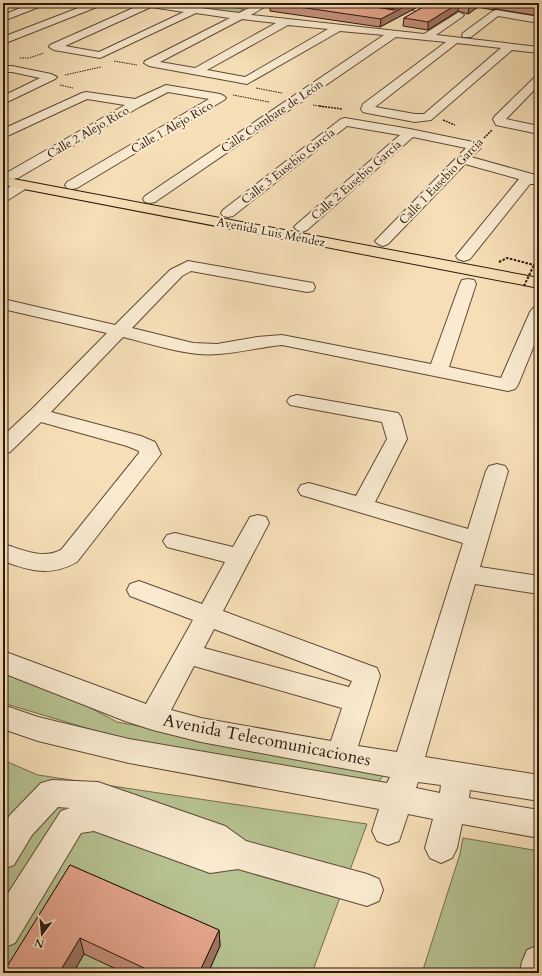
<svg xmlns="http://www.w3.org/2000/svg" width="542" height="976" font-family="Cardo,serif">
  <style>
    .green { fill: #b7c392; stroke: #726e4f }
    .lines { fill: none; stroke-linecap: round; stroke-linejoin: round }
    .minor-casing { stroke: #5e4a37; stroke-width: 2 }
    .major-casing { stroke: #2c180c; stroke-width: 2 }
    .path-far2 { stroke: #2c180c; stroke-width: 1; stroke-dasharray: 1.5 1; stroke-linecap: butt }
    .path-far1 { stroke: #2c180c; stroke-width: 1.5; stroke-dasharray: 2 1; stroke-linecap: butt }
    .path { stroke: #2c180c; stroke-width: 2; stroke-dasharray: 2.5 1.5; stroke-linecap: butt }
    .minor { fill: #f9ead0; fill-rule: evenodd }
    .major { fill: #f6dfb7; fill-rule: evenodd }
    .path-bridge { stroke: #2c180c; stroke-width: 2; stroke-dasharray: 2.5 1.5; stroke-linecap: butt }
    .wall { fill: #c58f7a; stroke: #2c180c }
    .shaded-wall { fill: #a07463; stroke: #2c180c }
    .building { fill: #e5a68e; stroke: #2c180c }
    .labels { text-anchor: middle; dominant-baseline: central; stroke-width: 4; stroke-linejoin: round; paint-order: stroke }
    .far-street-label { font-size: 12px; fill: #2c180c; stroke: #f9ead0 }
    .near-street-label { font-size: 17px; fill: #2c180c; stroke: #f9ead0 }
  </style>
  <rect width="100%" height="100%" fill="#f6dfb7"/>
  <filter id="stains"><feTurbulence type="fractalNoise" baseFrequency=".005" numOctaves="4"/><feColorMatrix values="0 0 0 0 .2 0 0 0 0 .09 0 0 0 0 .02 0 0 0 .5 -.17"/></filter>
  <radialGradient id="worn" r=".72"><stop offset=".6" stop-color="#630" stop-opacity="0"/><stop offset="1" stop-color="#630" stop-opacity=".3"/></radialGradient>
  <path class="green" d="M203,3L244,9L233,16L187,9Z
    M3,667L40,681L117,722L385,773L377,784L113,736L3,703Z
    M3,760L38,775L367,824L312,973H3Z
    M463,838L539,851V973H422L460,854Z"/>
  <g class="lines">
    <g class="minor-casing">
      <path id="minor" d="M33,3H46L44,5L3,21V15Z
        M91,3H104L102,5L3,44V37Z
        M137,3H162L239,13L259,3H271L251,15L424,34L459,12L464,15L462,17L436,35L539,47V53L512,50L431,120L415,122L367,113L363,112L361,109L363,104L446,42L396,37L155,202L150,203L145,202L143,199L145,196L384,35L340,31L247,84L149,66L144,63L145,61L230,18L196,13L100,58L54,50L49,47L50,45L140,5ZM151,7L184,12L99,52L65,46ZM242,19L276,23L195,68L160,62ZM288,25L328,29L245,77L207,70ZM457,43L501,48L424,114H415L375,107Z
        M382,3C393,3 422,1 430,9L425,12L387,6Z
        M496,10L539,17V23L498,16L471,37H463L462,35L463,33L493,11Z
        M3,66H12L51,74L57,77L55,79L3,104V96L40,78L12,72H3Z
        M539,76V85L506,119L539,126V134L496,125L493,119L495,116L535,77Z
        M166,85L220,94L224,96L226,98L224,100L77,188L72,189L67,188L65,185L67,182L209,99L168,92L141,106L18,178L13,179L8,178L6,175L8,172L125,105L87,99L3,138V129L82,93L86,92L135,99Z
        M345,118L410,129L478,143L481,148L471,157L539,176V184H530L470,259L464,261L458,259L456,256L519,179L465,164L388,244L383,246L378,244L375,241L378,238L466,148L413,137L307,230L302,232L297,230L294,227L297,224L400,135L347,126L233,216L228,217L223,216L221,213L223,210L341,119Z
        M22,181L27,182L29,185L27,188L8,200L3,201V191L17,182Z
        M188,261L307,282L313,283L315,287L313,291L307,292L191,271L182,276L132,328L193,343L217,344L257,337L282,335L431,364L460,284L462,280L468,279L474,280L476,284L449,367L501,378L530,312L533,308L539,307V333L518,385L515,389L508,391L282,345C260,347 239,353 218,354C188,357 152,344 123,337L51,412L141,436L155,442L161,454L77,562C50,577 31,571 3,561V544C22,549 41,560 61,550L139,453V451L127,446L41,422L10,452L3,454V436L34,407L107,333L3,309V299L115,325L170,270Z
        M297,395L398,413L401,417L407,439L375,502L468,529L486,471L489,466L497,464L505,466L508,471L480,567L539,576V594L475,584L425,757L539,775V801L470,790L469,798L539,810V838L462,824L457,848L452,858L441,863L430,858L425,848L433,819L408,814L399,841L388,845L377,841L372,831L379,809L129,763L38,741L3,729V705L38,717L129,739L387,783L390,777L201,742L153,730L125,721L3,673V651L146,704L193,620L130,596L127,590L130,584L139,581L202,604L225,562L167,547L163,541L167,535L175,533L233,547L250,517L258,515L266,517L269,523L223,611L377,668L380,676L358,746L397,752L463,543L301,495L298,490L301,485L309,483L356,496L387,439L382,422L290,405L287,401L290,397ZM214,629L352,681L349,687L204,648ZM194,666L342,708L331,741L201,718L171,710ZM418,782L441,785L440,793L416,788Z
        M52,780L98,782L225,826L246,841L367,874L379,879L383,890L379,901L367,906L238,869L210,873L94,831L81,833L15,943L3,948V901L61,811L70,808L58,807L32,835L14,865L3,869V826L10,815L41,783Z
        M539,945V973H520L522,962L527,950Z"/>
    </g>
    <g class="major-casing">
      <path id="major" d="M3,177L539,278V288L3,185Z"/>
    </g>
    <path class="path-far2" d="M20,58H29L44,53
      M114,61L137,65
      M65,75L101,67
      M60,85L73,88
      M256,88L282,93
      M233,95L269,102
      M313,105L326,107"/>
    <path class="path-far1" d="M319,106L342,109
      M443,120L455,125
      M484,138L492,130"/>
    <path class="path" d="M499,262L507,258L534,265"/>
    <use href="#minor" class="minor"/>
    <use href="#major" class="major"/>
    <path class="path-bridge" d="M524,286L534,265"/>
  </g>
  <path class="wall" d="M270,3H404L392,9L356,4L394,10L408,3H425L380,27L270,11Z
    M430,3H539V16L496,9L493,10L478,7L468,14L458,11L428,30L403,26L404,18Z
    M70,865L219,930L220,946L208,973H125L84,954L73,973H3Z"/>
  <path class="shaded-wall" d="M392,3H404L392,9Z
    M411,3H425L380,27L381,19Z
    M459,3L458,11L428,30V22Z
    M474,3H479L478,7L468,14L469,6Z
    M494,3H497L496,9L493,10Z
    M219,930L220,946L208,973H199Z
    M80,938L84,954L73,973H59Z"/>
  <path class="building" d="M272,3H354L356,4L394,10L408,3H411L381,19Z
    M430,3H459L428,22L404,18Z
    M460,3H474L469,6Z
    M513,3H539V7Z
    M70,865L219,930L199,973H141L144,968L80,938L59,973H3Z"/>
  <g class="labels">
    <g class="far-street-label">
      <text transform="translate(272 116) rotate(-34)">Calle Combate de León</text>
      <text transform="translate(172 127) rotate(-30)">Calle 1 Alejo Rico</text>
      <text transform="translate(88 132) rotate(-30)">Calle 2 Alejo Rico</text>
      <text transform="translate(288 166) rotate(-38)">Calle 3 Eusebio García</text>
      <text transform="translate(356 180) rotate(-41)">Calle 2 Eusebio García</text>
      <text transform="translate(441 181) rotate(-46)">Calle 1 Eusebio García</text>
      <text transform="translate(271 232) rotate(11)">Avenida Luis Méndez</text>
    </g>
    <g class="near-street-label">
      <text transform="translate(267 740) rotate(11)">Avenida Telecomunicaciones</text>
    </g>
  </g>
  <rect width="542" height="976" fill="none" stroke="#f6dfb7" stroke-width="16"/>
  <rect x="4" y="4" width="534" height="968" fill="none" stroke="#2c180c" stroke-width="2"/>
  <rect x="8" y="8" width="526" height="960" fill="none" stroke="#2c180c"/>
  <g transform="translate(42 934) rotate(196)" stroke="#f9ead0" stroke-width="3" paint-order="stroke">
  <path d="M0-3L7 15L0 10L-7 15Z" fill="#2c180c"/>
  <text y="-6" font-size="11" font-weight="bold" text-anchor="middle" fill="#2c180c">N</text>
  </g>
  <rect width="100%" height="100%" filter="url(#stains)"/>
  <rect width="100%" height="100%" fill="url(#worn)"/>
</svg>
